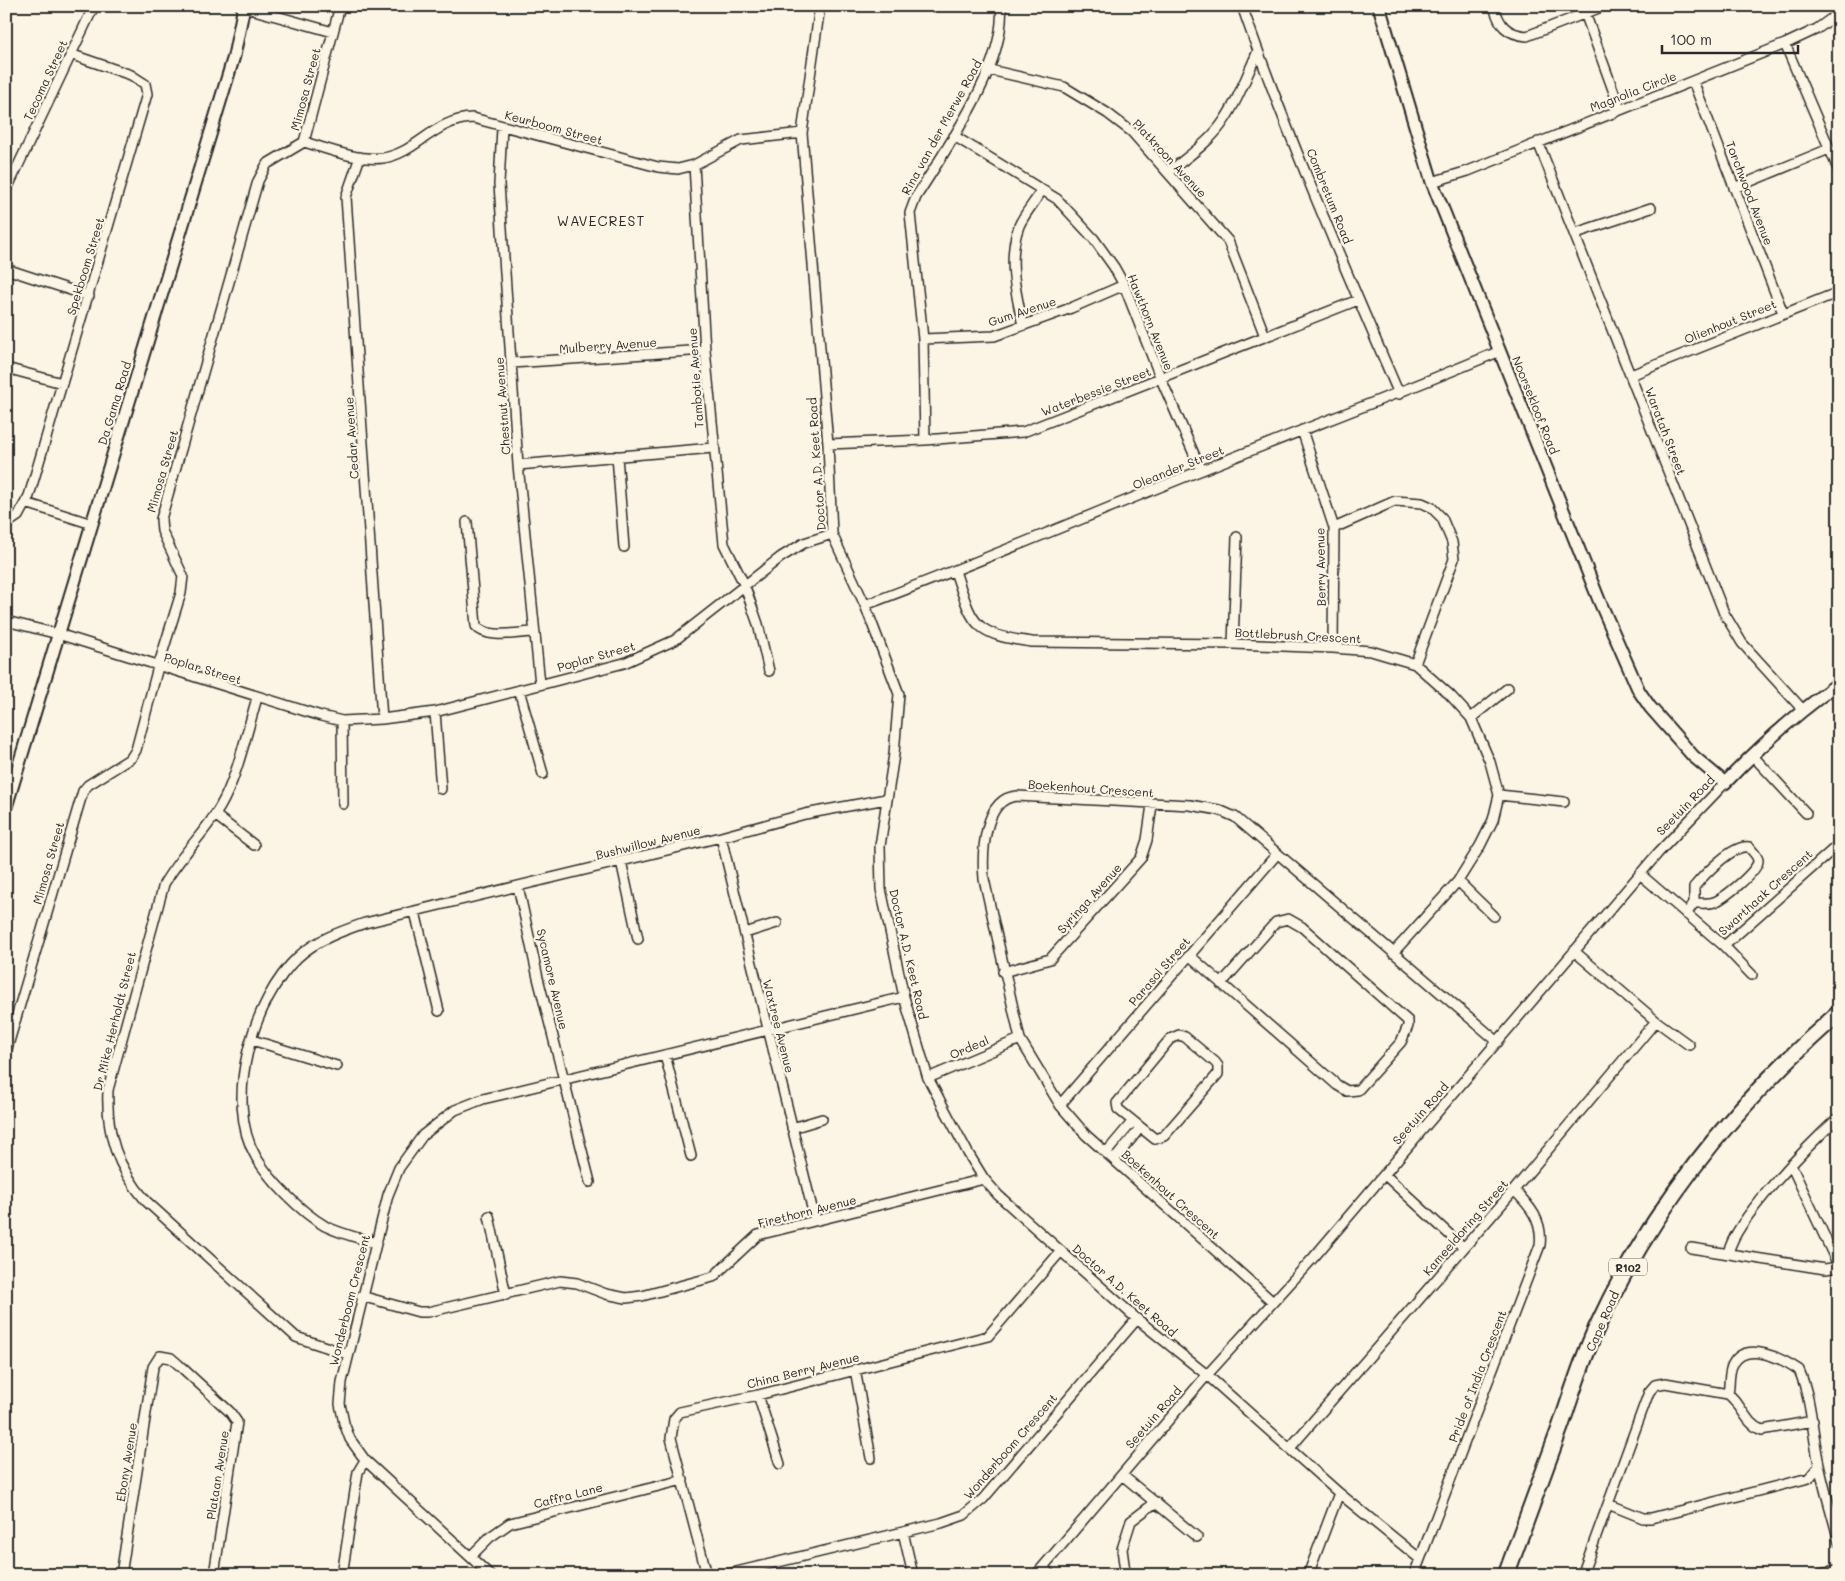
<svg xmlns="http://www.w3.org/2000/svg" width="1845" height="1581" font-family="Mali,sans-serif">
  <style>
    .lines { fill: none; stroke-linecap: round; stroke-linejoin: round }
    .minor-casing { stroke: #2b2b2b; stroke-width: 12 }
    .tertiary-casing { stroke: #2b2b2b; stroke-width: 15 }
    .primary-casing { stroke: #2b2b2b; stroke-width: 19 }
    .minor { stroke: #fcf5e5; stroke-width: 9 }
    .tertiary { stroke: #fcf5e5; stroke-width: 11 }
    .primary { stroke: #fcf5e5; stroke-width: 15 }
    .labels { text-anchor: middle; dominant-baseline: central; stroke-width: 4.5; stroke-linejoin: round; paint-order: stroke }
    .shield { fill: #fcf5e5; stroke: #6a6863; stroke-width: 1 }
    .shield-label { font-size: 11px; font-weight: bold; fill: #2b2b2b }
    .street-label { font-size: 12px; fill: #2b2b2b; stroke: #fcf5e5 }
    .neighbourhood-label { font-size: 14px; letter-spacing: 1px; fill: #2b2b2b; stroke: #fcf5e5 }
  </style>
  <rect width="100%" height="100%" fill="#fcf5e5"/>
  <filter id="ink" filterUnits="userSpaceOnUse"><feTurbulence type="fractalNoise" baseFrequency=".02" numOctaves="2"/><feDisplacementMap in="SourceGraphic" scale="10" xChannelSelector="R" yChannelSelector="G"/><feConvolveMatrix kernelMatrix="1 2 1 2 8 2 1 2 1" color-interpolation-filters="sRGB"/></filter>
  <g filter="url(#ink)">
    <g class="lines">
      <g class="minor-casing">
        <path id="minor" d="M240,6L333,32
          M820,6L802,133L828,444L832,534L865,605L899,694L894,754L880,846L881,889L904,997L928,1078L968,1153L984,1179L998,1195L1137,1319L1207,1375L1339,1493L1420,1559
          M1242,6C1288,138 1344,266 1399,394
          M1494,6C1499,25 1506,34 1527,36L1604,6
          M1585,13L1620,109
          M1785,44L1839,171
          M990,70L1064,87L1107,113L1132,132L1228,241L1265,336
          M1693,81L1783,313
          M502,127L499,184L518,465L540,684
          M954,136L1057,199L1094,239L1114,267L1124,285L1161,379L1201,470
          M304,142C328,149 357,161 383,158C417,153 434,119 473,118L658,167L678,169L694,165L741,140L802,133
          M304,142L340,6
          M1538,142L1724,613L1742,643L1803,710
          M360,157L346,197L382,719
          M694,165L705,350L724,544L744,584L758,624L769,671
          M1169,172C1187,157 1208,143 1221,125C1237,103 1247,75 1258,51
          M1432,182L1468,171L1785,44L1817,29L1839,13
          M1734,188L1829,149
          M6,191L94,6
          M1576,233L1651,208
          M6,269L89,296
          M1023,325C1016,294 1007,258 1019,226C1024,214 1035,202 1042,190
          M923,339L994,336L1071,308L1124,285
          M512,363L705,350
          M6,368L62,383
          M1631,375L1839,292
          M1302,430L1334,528L1333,648
          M925,440L923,339L910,213L916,197C946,149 1007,64 1001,6
          M828,444L925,440L1023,432L1358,300
          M617,456L624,547
          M518,465L713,448
          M26,503L92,524
          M467,522L476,626C487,640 519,632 535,632
          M6,524L18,516L29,496L147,94L145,84L131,75L70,54
          M1334,528L1395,501L1422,503L1431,507L1442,518L1452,542L1454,559L1415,664
          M955,571C973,625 972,634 1032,642L1233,644L1333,648L1371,651L1415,664L1450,695L1471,718L1490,762L1499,795L1493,820L1480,846L1458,881L1393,953
          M865,605C978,563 1089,515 1202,470C1301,430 1401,393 1500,351
          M6,621L58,634L321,716L342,721L382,719L435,712L624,663L675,640L781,557L804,543L832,534
          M1233,644L1237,537
          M519,690L543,774
          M257,698C247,731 237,778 220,807C204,834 180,856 164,884L108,1090C106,1135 117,1167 146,1201L296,1337L347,1354
          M435,712L441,789
          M1471,718L1508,688
          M342,721L343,804
          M1752,755L1806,813
          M1499,795L1564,802
          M215,815L254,845
          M721,837L815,1220
          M621,861L638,939
          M1640,874L1724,946L1752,975
          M1458,881L1494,916
          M518,886L538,978L590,1182
          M415,912L439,1011
          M1686,914L1694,903V887C1704,875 1733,844 1749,847C1752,851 1757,855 1758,860C1760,870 1723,899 1714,902C1708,904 1701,903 1694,903
          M745,933L777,923
          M1724,946L1839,844
          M1574,951L1656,1021L1689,1045
          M1189,955L1337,1085L1347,1091L1358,1090L1401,1042L1408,1026V1021L1302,927L1288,919L1276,922L1221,984
          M1003,972L1050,959L1141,858L1147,840L1152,805
          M1179,1035L1185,1037L1215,1062L1218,1066V1074L1164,1136L1155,1139L1118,1109L1117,1103L1170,1039Z
          M252,1040L337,1066
          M6,1052L83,791L88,785L131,758L136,750L158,667L181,593L183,576L162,531L161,519L258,181L267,164L304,142
          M665,1055L691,1156
          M928,1078L1020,1039
          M1060,1105L1277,854
          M792,1128L822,1119
          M1106,1153L1133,1121
          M1114,1160L1140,1128
          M1791,1165L1839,1267
          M1385,1175L1463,1247
          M489,1216L506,1295
          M376,1243C359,1238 341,1234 325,1226C301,1212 270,1181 256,1157C223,1101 253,999 298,957C316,940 342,931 365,923L721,837L805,814L886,799
          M1691,1248L1825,1269L1839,1267
          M1728,1254C1735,1218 1811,1143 1839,1117
          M361,1296L419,1312H428L560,1281L577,1283L606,1294L626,1298L642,1296L713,1277L758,1235L984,1179
          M1273,1302L1086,1135L1060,1105L1020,1039L984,879C982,855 983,798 1017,796L1190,805L1219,810L1235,817L1498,1042
          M855,1369L871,1458
          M1728,1394C1730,1385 1728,1372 1733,1364C1746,1340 1783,1359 1799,1370C1812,1400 1812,1433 1819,1464C1824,1490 1833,1516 1839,1542
          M758,1395L780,1464
          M1290,1448L1514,1190L1656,1021
          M1122,1475L1197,1537
          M1608,1504L1643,1518H1651L1809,1478L1819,1466
          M903,1532L913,1575
          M471,1556L490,1537L510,1523L683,1480
          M1043,1567L1051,1575
          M1125,1571L1122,1549L1131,1521L1156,1502
          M121,1575L153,1367L160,1356L171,1358L179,1365L230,1412L237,1422L214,1575
          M342,1575L358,1472L365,1460
          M490,1575L365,1460L350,1439L344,1423L340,1404L342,1382L388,1195L399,1168L423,1135L455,1110L483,1099L904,997
          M707,1575L671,1438L674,1419L680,1412L758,1395L988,1336L1061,1251
          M724,1575L941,1523L964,1515L983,1499L1137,1319
          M1036,1575L1207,1375L1314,1257L1658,853L1725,783
          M1308,1575L1339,1493
          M1414,1575L1540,1245C1543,1221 1530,1206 1514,1190
          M1582,1575L1649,1392L1655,1385L1665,1383L1728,1394C1741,1403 1746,1425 1762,1430L1813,1421
          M1818,1575L1839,1569"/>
      </g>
      <g class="tertiary-casing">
        <path id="tertiary" d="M1379,6L1432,182L1599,600L1639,691L1650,707L1693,756L1725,783C1760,746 1797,713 1839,683
          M6,807L234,56L244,6"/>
      </g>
      <g class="primary-casing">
        <path id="primary" d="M1506,1575C1524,1525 1543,1475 1561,1425C1572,1393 1582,1360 1596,1329C1653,1205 1736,1102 1839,1013"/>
      </g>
      <use href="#minor" class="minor"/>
      <use href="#tertiary" class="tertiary"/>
      <use href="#primary" class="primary"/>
    </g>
  </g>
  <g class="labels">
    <rect class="shield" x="1609" y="1258.5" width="38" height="17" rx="4"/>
    <g class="shield-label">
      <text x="1628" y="1267">R102</text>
    </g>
    <g class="street-label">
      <text transform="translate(45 80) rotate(-65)">Tecoma Street</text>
      <text transform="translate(305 89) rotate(-75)">Mimosa Street</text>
      <text transform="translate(1633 91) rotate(-21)">Magnolia Circle</text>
      <text transform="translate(554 127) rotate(15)">Keurboom Street</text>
      <text transform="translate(941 127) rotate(-61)">Rina van der Merwe Road</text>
      <text transform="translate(1170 158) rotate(47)">Platkroon Avenue</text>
      <text transform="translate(1750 193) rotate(69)">Torchwood Avenue</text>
      <text transform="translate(1330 196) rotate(68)">Combretum Road</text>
      <text transform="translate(85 266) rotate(-73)">Spekboom Street</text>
      <text transform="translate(1022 311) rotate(-18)">Gum Avenue</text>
      <text transform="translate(1730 321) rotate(-22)">Olienhout Street</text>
      <text transform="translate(1151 322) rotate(68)">Hawthorn Avenue</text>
      <text transform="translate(608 345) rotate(-4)">Mulberry Avenue</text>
      <text transform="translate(695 378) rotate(-94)">Tambotie Avenue</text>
      <text transform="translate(1096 391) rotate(-21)">Waterbessie Street</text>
      <text transform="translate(114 403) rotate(-73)">Da Gama Road</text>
      <text transform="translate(1536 405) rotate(68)">Noorsekloof Road</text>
      <text transform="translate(502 406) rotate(-94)">Chestnut Avenue</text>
      <text transform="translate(1666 431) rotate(69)">Waratah Street</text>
      <text transform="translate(351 438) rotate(-94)">Cedar Avenue</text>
      <text transform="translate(816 464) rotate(-94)">Doctor A.D. Keet Road</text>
      <text transform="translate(1178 467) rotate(-22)">Oleander Street</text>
      <text transform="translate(162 471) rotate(-74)">Mimosa Street</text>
      <text transform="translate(1320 567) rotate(-91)">Berry Avenue</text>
      <text transform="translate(1298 635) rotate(3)">Bottlebrush Crescent</text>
      <text transform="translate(596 656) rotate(-16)">Poplar Street</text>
      <text transform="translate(203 668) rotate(17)">Poplar Street</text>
      <text transform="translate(1091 788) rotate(4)">Boekenhout Crescent</text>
      <text transform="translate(1685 805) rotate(-46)">Seetuin Road</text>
      <text transform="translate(648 842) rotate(-14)">Bushwillow Avenue</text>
      <text transform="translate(48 863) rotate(-74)">Mimosa Street</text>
      <text transform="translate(1765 892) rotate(-42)">Swarthaak Crescent</text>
      <text transform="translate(1089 898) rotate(-48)">Syringa Avenue</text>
      <text transform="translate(909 954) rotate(77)">Doctor A.D. Keet Road</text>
      <text transform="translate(1159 971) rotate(-49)">Parasol Street</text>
      <text transform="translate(553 979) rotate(77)">Sycamore Avenue</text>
      <text transform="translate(114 1021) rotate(-76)">Dr Mike Herholdt Street</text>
      <text transform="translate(779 1026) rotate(76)">Waxtree Avenue</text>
      <text transform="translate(969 1047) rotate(-23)">Ordeal</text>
      <text transform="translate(1420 1113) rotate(-49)">Seetuin Road</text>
      <text transform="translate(1171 1194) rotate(42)">Boekenhout Crescent</text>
      <text transform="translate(807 1211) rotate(-14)">Firethorn Avenue</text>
      <text transform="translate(1465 1227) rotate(-49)">Kameeldoring Street</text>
      <text transform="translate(1125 1290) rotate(41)">Doctor A.D. Keet Road</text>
      <text transform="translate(349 1300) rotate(-76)">Wonderboom Crescent</text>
      <text transform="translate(1602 1321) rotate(-66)">Cape Road</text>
      <text transform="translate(803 1370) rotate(-14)">China Berry Avenue</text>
      <text transform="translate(1477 1376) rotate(-69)">Pride of India Crescent</text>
      <text transform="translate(1153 1417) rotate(-49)">Seetuin Road</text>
      <text transform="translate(1010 1446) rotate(-49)">Wonderboom Crescent</text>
      <text transform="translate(126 1462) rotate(-81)">Ebony Avenue</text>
      <text transform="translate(217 1475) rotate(-81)">Plataan Avenue</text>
      <text transform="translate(568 1495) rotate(-14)">Caffra Lane</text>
    </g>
    <g class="neighbourhood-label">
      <text x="601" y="220">WAVECREST</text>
    </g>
  </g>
  <rect width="1845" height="1581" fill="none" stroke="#fcf5e5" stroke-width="25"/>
  <rect x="12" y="12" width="1820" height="1556" fill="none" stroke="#2b2b2b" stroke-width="2" filter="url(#ink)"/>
  <path d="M1662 45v8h136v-8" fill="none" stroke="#2b2b2b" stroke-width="2.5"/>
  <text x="1670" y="45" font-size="15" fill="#2b2b2b" stroke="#fcf5e5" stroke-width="4" paint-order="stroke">100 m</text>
</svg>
